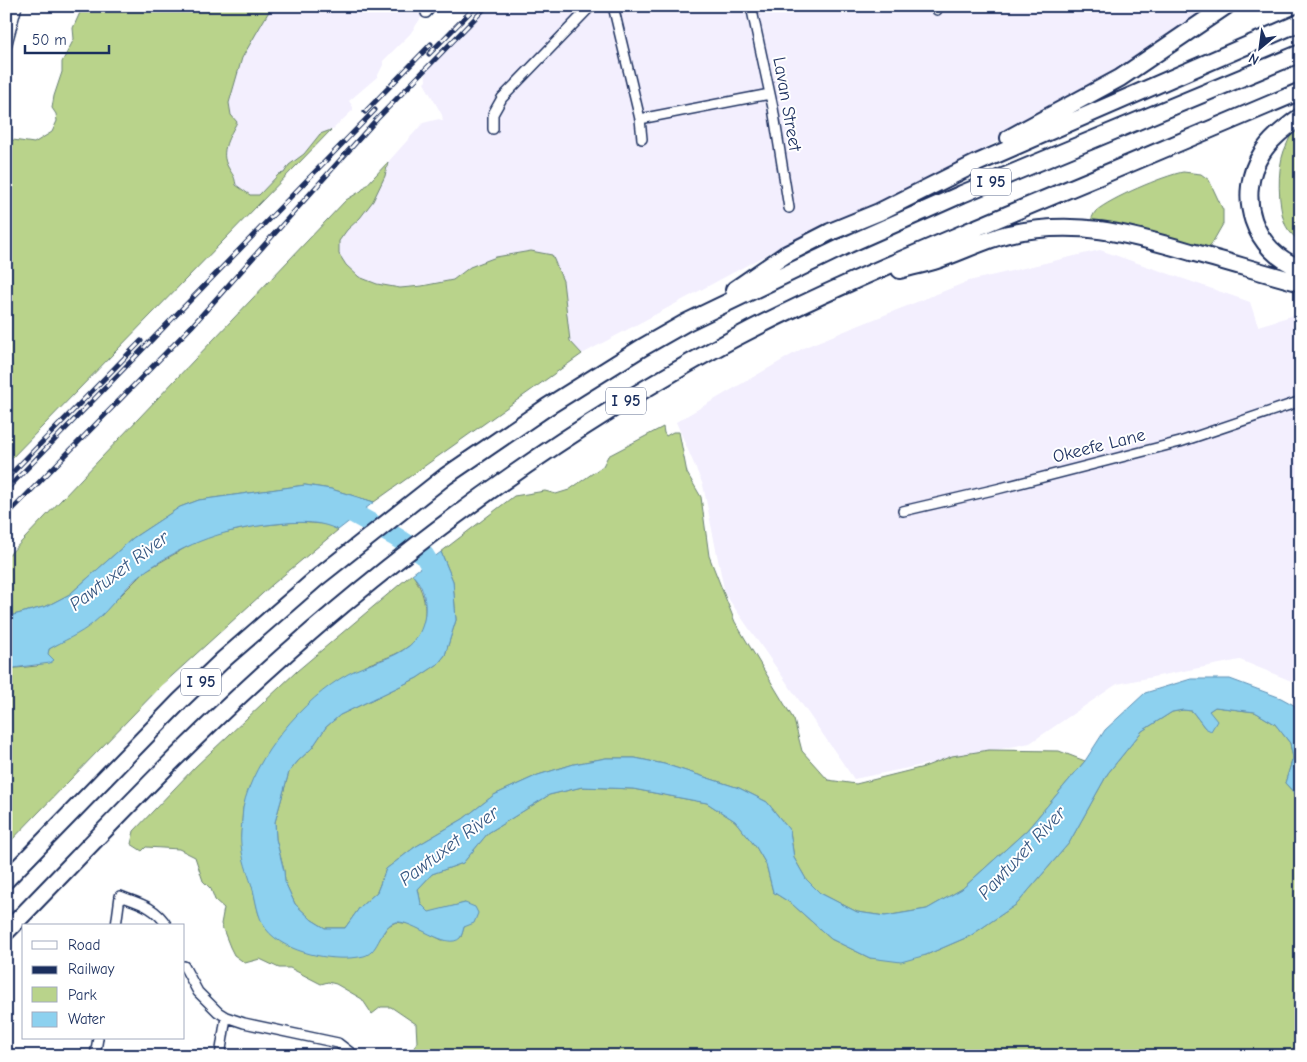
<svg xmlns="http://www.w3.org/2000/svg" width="1307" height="1062" font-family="'Comic Neue',sans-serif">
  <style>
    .built { fill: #f3effe }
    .green { fill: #b9d38b; stroke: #6a8174 }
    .water { fill: #8dd1ef; stroke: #5f90b5 }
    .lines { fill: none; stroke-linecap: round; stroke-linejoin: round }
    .river { stroke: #8dd1ef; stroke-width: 20 }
    .minor-casing { stroke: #1b2f5e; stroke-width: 12 }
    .motorway-casing { stroke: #1b2f5e; stroke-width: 20 }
    .minor { stroke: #fff; stroke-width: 9 }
    .motorway { stroke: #fff; stroke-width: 16 }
    .rail-casing { stroke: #1b2f5e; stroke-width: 5 }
    .rail { stroke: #fff; stroke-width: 3; stroke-dasharray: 9; stroke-linecap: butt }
    .labels { text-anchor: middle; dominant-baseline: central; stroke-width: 4; stroke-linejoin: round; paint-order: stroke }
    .shield { fill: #fff; stroke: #5f6d8e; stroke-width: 1 }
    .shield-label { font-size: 16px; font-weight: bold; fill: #1b2f5e }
    .street-label { font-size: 18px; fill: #1b2f5e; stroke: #fff }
    .water-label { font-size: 19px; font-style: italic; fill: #385882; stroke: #fff }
  </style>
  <rect width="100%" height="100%" fill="#fff"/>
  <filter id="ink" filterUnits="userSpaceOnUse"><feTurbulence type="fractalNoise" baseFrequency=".02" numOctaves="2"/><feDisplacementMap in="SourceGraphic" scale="10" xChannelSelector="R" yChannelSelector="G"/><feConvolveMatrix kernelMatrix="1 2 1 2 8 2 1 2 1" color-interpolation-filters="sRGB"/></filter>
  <g filter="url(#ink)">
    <path class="built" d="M276,6H432L423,15L410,34L383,61V65L377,77L349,101L353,107V110L332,130L320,134L304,154L289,165L284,173L279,174L259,195H250L236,185L234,175L228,167L224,150L237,122L231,115L229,103L242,58L268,13Z
      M484,6H1222L1103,86L1014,131L969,158L870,209H861L812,230L582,354L570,341L563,281L470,267L453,280L400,288L377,284L359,277L346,265L339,254V241L347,230L360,218L388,162L423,123L439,119L443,121L442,115L424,83L426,81L425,67Z
      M1100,250L1250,302L1258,326L1301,313V685L1240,660L1117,684L1030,743L854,779L725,594L703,485L676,422L805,347L969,281Z"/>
    <path class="green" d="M83,6H276L268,13L242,58L229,103L231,115L237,122C230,136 219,151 228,167C233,176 234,174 236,185L250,195H259L279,174L284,173L289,165L304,154L320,134L331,130L6,464V139L34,143L52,132L57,121L56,114L52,108L54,96L62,72V62L74,39L73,28Z
      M1301,115V242C1295,238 1288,231 1285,224C1278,206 1277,169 1284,151C1289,138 1295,127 1301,115Z
      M388,162L385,176L373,201L360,218L347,230L339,241V254L346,265L359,277L377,284L400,288L422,286L453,280L470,267L496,257L531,251L552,255L563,281L570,341L582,354L374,502L331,489L305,485L199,500L180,507L133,538L70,594L47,606L6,617V558L346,200L361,191Z
      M1183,172L1201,174L1209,180L1223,210V224L1207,252L1090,225C1091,220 1093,214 1096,211C1111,198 1163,176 1183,172Z
      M663,427L664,433L666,436L673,432H679L687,473L701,497L709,556L735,622L794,720L802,751L828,780L856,784L924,767L952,756L989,750L1059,751L1085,761L1027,830L962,889L927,909L885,916L857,912L820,893L806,879L794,858L790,831L767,802L739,788L664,764L635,758H606L574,764L538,775L494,795L463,819L415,847L386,869L377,892L360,907L345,928H325L312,920L295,904L285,882L284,871L276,839L275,822L289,772L298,761L312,748L326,727L340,715L417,678L438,664L445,655L456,620L453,581L441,552L514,496L545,491L556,494L569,490L603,466L608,456Z
      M296,522L327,524L338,530L273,584L162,685L6,846V669L37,666L48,653L49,649L92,624L145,571L197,541L218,534L256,526Z
      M412,574C428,595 432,628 409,646C397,655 383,659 369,664L251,784L243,808L241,836L259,915L371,952L388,926L396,922L410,924L442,940L461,937L464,927L465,903L429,913L421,904L418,889L432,874L463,863L488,833L549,795L582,787L633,789L707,803L735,821L756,847L766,864L773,892L792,904L831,939L870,958L926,955L970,936L1017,904L1069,843L1108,773L1142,731L1172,712L1183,710L1192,711L1205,728L1209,711L1215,707L1255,712L1275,724L1290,743L1293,758L1285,783L1301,800V1056H410L417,1042L416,1024L391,1007H381L372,1014L362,999L336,984L328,982L321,984L290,968H279L260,959L245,963L234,955L230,947L221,924L224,908L215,900L211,889L203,881L195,857L179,849L146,847L142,851L131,844L134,831L195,767L297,671Z"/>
    <path class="water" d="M305,485L331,489L374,502L338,530C319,520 296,522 275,524C225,529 188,542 147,570C126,584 112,608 92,624C80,634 63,641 49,649L48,654L54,660L50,663L6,669V617L47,606L70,594L133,538L180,507L199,500Z
      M441,552L453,581L456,620L445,655L438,664L417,678L340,715L326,727L312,748L298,761L289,772L275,822L276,839L284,871L285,882L295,904L312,920L325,928H345L360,907L377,892L386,869L415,847L463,819L494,795L538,775L574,764L606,758H635L664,764L739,788L767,802L790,831L794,858L806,879L820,893L857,912L885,916L927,909L962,889L1027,830L1085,761L1105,730L1145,693L1191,679H1230L1281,698L1301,709V800L1285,783L1293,758L1290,743L1275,724L1255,712L1215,707L1209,711L1217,721L1211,731L1205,728L1192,711L1183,710L1172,712L1142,731L1108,773L1069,843L1017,904L970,936L926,955L901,962L870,958L831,939L792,904L773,892L766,864L756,847L735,821L707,803L633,789L582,787L549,795L488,833L463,863L432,874L418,889L421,904L429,912L465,903L475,907L478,913L474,923L464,927C463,931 462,935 460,938C447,951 413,920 396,922C380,925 380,952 364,956C335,963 284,953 266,929C257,917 256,900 252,886C246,868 239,850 241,831C242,824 242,816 243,808C253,758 304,698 348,674C367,663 392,660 409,646C426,632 429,605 421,587C419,582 415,578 412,574Z"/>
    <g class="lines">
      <path class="river" d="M332,505L340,506L396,537L424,555L438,578L439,587"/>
      <g class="minor-casing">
        <path id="minor" d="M613,6L640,119L642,139
          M751,6L773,108L789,208
          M937,6V10
          M426,13L432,6
          M6,47L17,6
          M640,119L770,94
          M493,129V114L502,98L591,6
          M903,511L997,489L1180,442L1301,401
          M116,926L120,896C139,903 156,907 167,926
          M184,966L198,992L218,1012L226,1017L244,1023L338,1043L355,1056
          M95,1056L98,1038
          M220,1056L226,1017"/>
      </g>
      <g class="motorway-casing">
        <path id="motorway" d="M1301,116C1287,127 1271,138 1262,153C1235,195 1253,252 1301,268
          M1009,138L1120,78L1226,6
          M900,270C913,266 925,264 937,260C961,252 984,240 1008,234C1076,219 1127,233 1191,252C1228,262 1264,273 1301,283
          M734,290L785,255L830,232L879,212L977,163L1301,22
          M6,880L180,701L224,659L317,578L446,476L547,407L643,347L687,322L849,244L962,194L1301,53
          M6,932C90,846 172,757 261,676C404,546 562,431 733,339C816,295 903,259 990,222C1094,179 1197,135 1301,91"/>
      </g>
      <use href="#minor" class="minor"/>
      <use href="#motorway" class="motorway"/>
      <g class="rail-casing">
        <path id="rail" d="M429,54L476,6
          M365,112L431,44
          M6,479L141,341
          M6,490L375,110
          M6,516L192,326L376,120L487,6"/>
      </g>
      <use href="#rail" class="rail"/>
    </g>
  </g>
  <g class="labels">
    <g class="shield">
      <rect x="971" y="168.5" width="40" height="27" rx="4"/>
      <rect x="606" y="387.5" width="40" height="27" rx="4"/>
      <rect x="181" y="668.5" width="40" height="27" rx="4"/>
    </g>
    <g class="shield-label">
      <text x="991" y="182">I 95</text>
      <text x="626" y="401">I 95</text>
      <text x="201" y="682">I 95</text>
    </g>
    <g class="street-label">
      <text transform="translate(787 104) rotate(80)">Lavan Street</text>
      <text transform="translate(1099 446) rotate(-14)">Okeefe Lane</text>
    </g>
    <g class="water-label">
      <text transform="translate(119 571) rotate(-37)">Pawtuxet River</text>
      <text transform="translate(449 846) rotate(-37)">Pawtuxet River</text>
      <text transform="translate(1022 853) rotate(-47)">Pawtuxet River</text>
    </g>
  </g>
  <rect width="1307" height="1062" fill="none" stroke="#fff" stroke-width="25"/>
  <rect x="12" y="12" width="1282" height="1037" fill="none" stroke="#1b2f5e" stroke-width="2" filter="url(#ink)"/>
  <rect x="22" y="924" width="162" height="115" fill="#ffffff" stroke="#a4acbf"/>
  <rect x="32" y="941" width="25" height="8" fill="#ffffff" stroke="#a4acbf"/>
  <text x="68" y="950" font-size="15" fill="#1b2f5e">Road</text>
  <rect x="32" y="966" width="25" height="8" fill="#1b2f5e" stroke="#a4acbf"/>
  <text x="68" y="974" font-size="15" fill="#1b2f5e">Railway</text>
  <rect x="32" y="987" width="25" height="15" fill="#b9d38b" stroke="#a4acbf"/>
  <text x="68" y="1000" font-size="15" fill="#1b2f5e">Park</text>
  <rect x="32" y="1012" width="25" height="15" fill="#8dd1ef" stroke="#a4acbf"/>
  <text x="68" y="1024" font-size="15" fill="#1b2f5e">Water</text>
  <g transform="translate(1260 48) rotate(209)" stroke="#ffffff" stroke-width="4" paint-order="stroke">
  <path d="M0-4L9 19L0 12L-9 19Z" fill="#1b2f5e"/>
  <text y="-8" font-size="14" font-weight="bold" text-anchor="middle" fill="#1b2f5e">N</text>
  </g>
  <path d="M25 45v8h84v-8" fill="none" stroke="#1b2f5e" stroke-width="2.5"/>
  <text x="32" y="45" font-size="15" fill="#1b2f5e" stroke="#ffffff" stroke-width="4" paint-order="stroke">50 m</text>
</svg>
